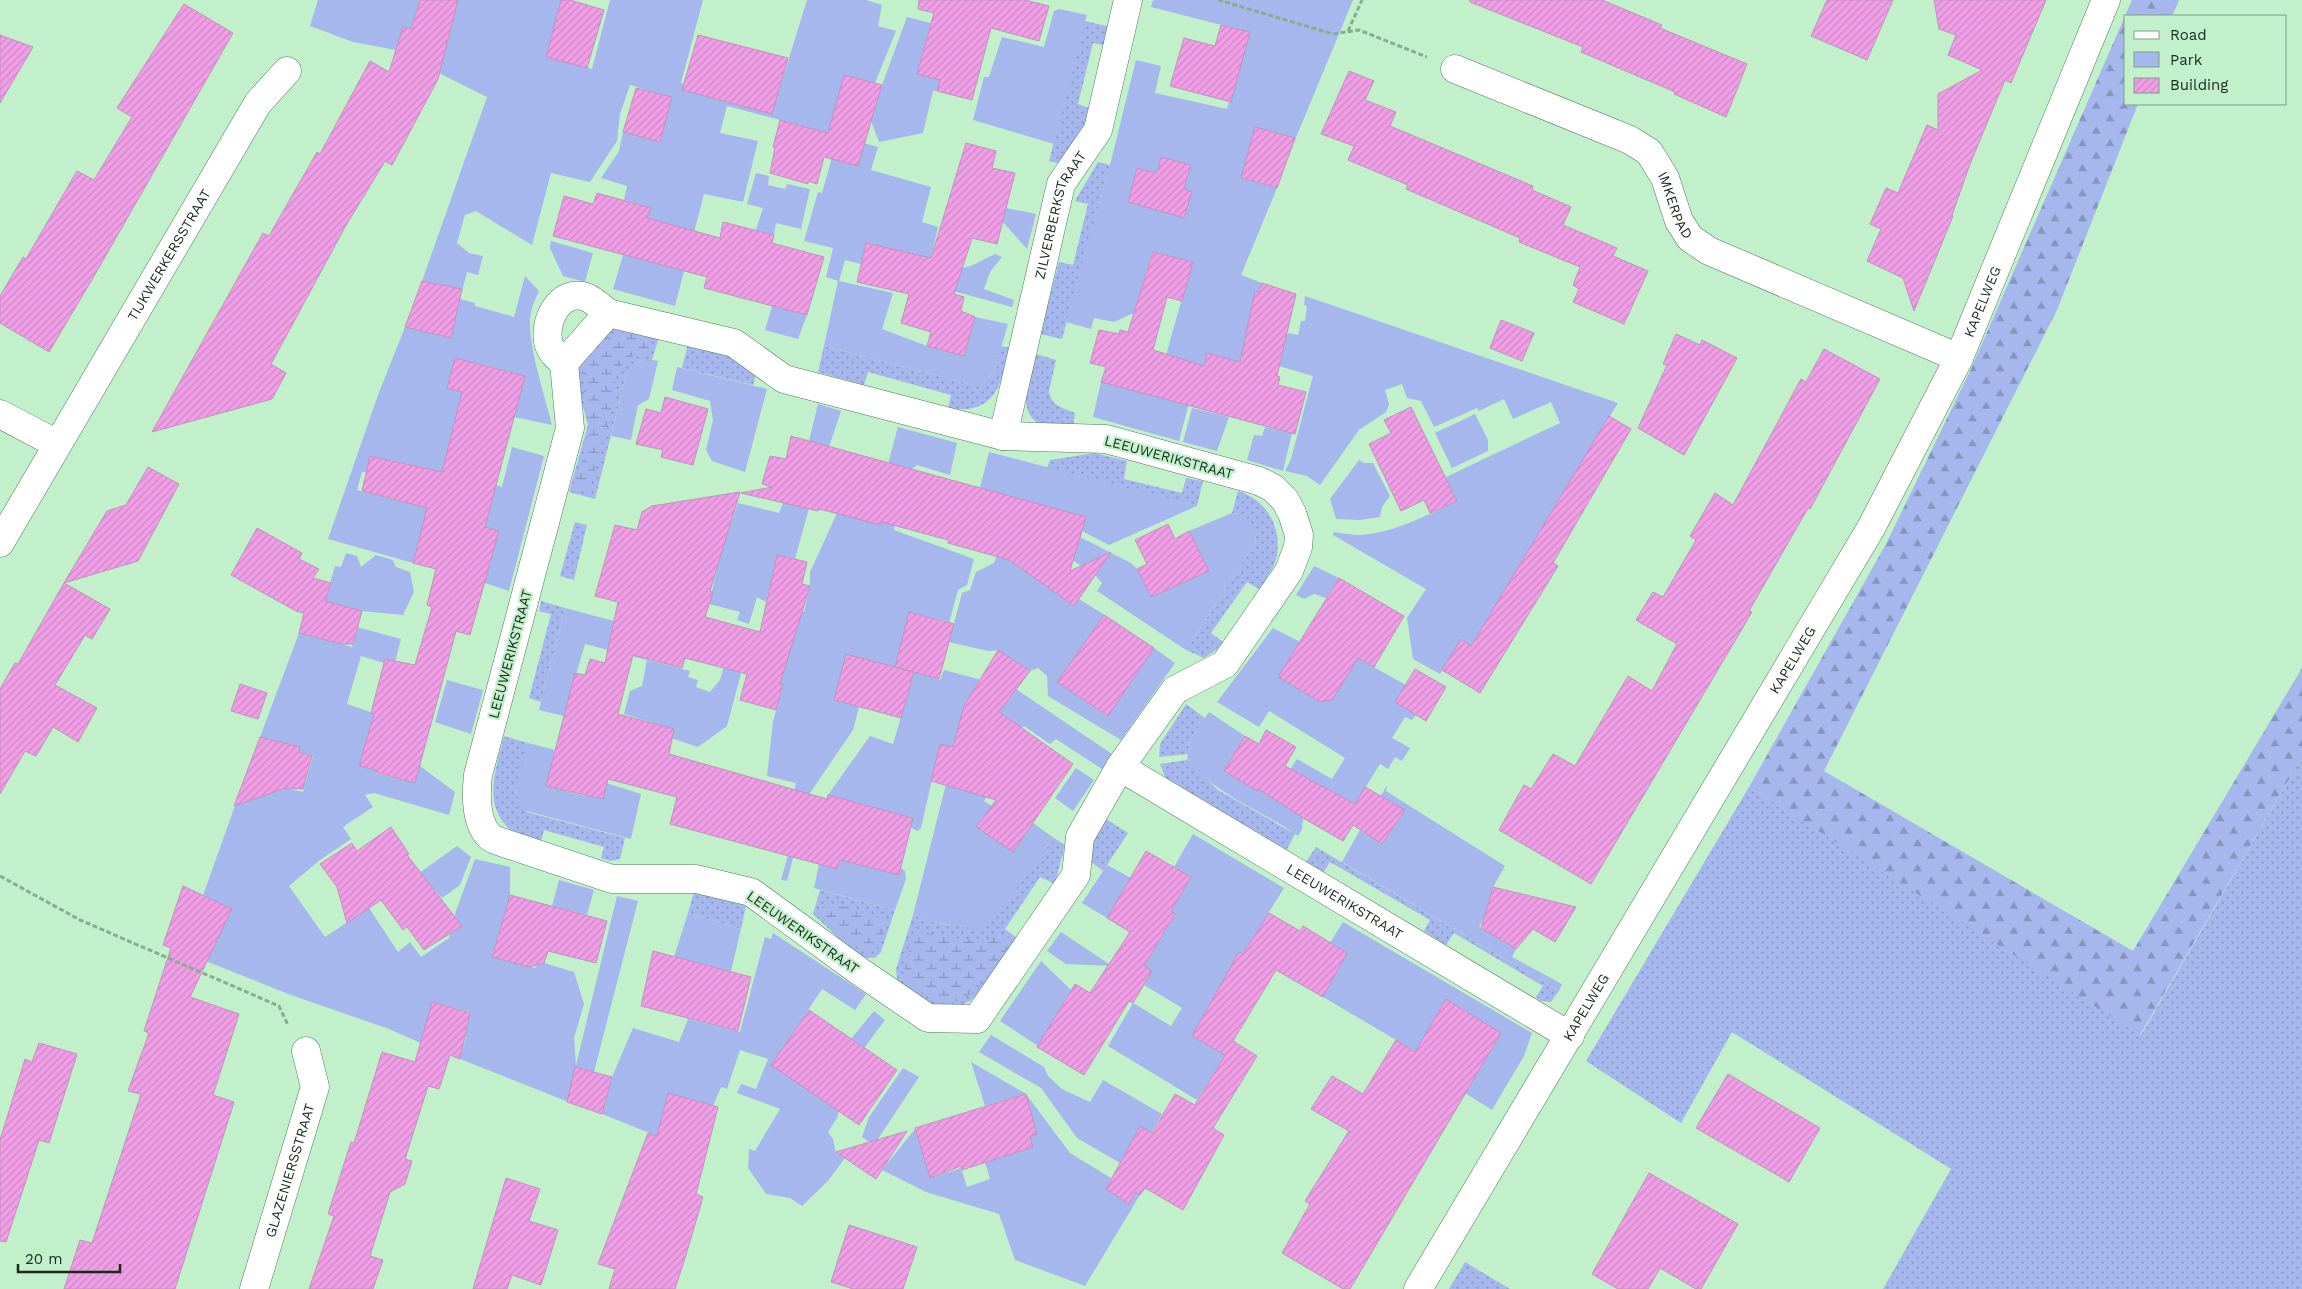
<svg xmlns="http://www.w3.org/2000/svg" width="2302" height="1289" font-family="'Work Sans',sans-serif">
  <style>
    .grass { fill: url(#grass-dots) }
    .forest { fill: url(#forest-firs) }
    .wetland { fill: url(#wetland-marsh) }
    .green { fill: #a6b7ee; fill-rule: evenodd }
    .building { fill: url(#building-hatch); stroke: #be94b8 }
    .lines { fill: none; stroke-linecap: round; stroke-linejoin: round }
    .minor-casing { stroke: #507c5b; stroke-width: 29 }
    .path { stroke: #87ad8f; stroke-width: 3; stroke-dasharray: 5 2.5; stroke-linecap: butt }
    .minor { stroke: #fff; stroke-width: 28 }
    .labels { text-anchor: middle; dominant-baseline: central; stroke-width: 4.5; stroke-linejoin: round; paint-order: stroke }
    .street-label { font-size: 14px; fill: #182a1c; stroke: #c1f0cb }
  </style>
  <defs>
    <pattern id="grass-dots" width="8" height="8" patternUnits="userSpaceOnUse" patternTransform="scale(1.25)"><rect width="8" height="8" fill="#a6b7ee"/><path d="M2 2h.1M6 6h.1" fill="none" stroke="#8695c0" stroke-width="1.8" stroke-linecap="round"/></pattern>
    <pattern id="forest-firs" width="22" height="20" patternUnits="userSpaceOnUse" patternTransform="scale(1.25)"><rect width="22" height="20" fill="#a6b7ee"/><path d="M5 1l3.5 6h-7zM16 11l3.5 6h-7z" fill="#8695c0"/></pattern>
    <pattern id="wetland-marsh" width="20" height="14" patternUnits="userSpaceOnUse" patternTransform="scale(1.25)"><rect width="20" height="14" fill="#a6b7ee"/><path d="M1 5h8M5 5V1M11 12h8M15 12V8" fill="none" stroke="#8695c0"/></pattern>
    <pattern id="building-hatch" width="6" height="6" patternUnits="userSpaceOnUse" patternTransform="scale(1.25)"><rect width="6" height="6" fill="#f09ee6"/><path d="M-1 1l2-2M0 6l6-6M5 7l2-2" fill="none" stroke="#cd88c5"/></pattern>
  </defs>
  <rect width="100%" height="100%" fill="#c1f0cb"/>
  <path class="grass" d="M1085,21L1111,27L1106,46L1093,43L1078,104L1089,108L1083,132L1065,165L1049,161Z
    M1098,162L1110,165L1062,339L1040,334L1059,262L1073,265L1088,204L1075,201Z
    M627,327L660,334L652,360C641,359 634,363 627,372L595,499L569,492L588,425L577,384V371L583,352L603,334L613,329Z
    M688,344L717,349L756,374L753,385L682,368Z
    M824,346L973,385H981L994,372L1001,346L1010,348C1001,385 995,416 948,408L951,395L868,372L864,385L818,372Z
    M1036,354L1056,360L1049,391C1051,406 1063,408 1075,413L1073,427L1039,424C1015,408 1030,377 1036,354Z
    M1094,453L1127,461L1124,479L1182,493L1186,478L1203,481L1197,506L1047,468L1050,460Z
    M1238,491C1265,499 1282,526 1277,555C1275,567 1266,579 1259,589L1247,582L1211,633L1223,642L1216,650L1204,658L1186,650L1255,543C1259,526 1246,516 1232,513Z
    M575,522L587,525L574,580L560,576Z
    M541,601L565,608L541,702L529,698L551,614L539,611Z
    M1186,704L1205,718L1190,739L1188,754L1159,757L1160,744Z
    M504,736L528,743L516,792L527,812L625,838L620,859L610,861L601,858L604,847L544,830L541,842C533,840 521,838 515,833C480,809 496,769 504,736Z
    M2302,757V1289H1883L1951,1169L1732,1032L1681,1123L1586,1061L1749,787L2141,1035Z
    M1187,760L1218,790L1295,834L1286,851L1166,779L1160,764Z
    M1106,819L1128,833L1103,871L1089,860L1094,837Z
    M1054,838L1065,845L1055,884L1040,877L1005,929L1017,938C997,967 978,1017 936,1007C924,1004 910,991 900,984L897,978L896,969L913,915L932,922L950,925L1026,874Z
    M1316,847L1559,991L1551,1002L1541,1001L1536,997L1543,986L1454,933L1446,945L1424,931L1430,920L1330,862L1323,873L1306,862Z
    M820,890L895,910L881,952L875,958L859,957L813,914Z
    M694,892L746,906L741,929L688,913Z
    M1465,1262L1510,1289H1449Z"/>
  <path class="forest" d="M2132,0H2179L2172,16H2126V104H2138L2057,310L1824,771L2133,951L2302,668V757L2140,1035L1749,787L1886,544L1971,369Z"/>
  <path class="wetland" d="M625,332L653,339L649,352C639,353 628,356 622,365C613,377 615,393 612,407C606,436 596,465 588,493L575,490L590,427L584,401L583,362L600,340Z
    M824,901L886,919C884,927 883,939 879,946C864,967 831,924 821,914Z
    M914,931L983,942L1003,933L1012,942C993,968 965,1024 926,995C918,989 908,984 903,975Z"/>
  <path class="green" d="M318,0H420L411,29L403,27L396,50L353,42L310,26Z
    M458,0H561L546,57L592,69L610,0H703L681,83L772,113L807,0H866L882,5L878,26L896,31L875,83L844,75L829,133L821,136L803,126L727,106L720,133L758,141L743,202L704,194L675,306L613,289L623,255L666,266L677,227L647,218L650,208L624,200L627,186L601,178L619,151L623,132L660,142L670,97L630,85L620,114L617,141L590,182L551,173L532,245L476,211L465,215L457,243L469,253L483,256L478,275L467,272L460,299L475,303V306L514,317L525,276L539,291C536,298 532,306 531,313C525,338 546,399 552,425L514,417L524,376L485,365L447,388L463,392L443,468L502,487L512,447L544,456L509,591L476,580L490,562L498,532L442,549L418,543L413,563L328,539L378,395L405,327L450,338L459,303L451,287L422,281L487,97L419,63L441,67ZM370,456L408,464L399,501L357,490L362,472H366Z
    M987,0L937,91H933L923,133L879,142L871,121L882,85L907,17L931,23L917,74Z
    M1153,0H1353L1288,157L1275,153L1280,134L1255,128L1243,179L1277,188L1241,275L1262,283L1259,292L1255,291V371L1232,360L1207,353L1204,366L1199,365L1179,441L1093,417L1101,382L1165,359L1192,262L1152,253L1134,313L1114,322L1094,318L1091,329L1066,322L1110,165L1136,60L1161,66L1155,93L1227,109L1249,32L1151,7Z
    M1059,9L1087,15L1054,144L973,120L984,77H989L1002,37L1044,47L1054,11Z
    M838,136L878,147L871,170L931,187L922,222L938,227L927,275L971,266L995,254L1002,257L990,272L984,289L1014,300L1012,307L887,273L866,243L861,264L845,260L839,281L893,293L882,329L927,346L964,356L975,317L1008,324L994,372L981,385H973L824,346L838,281L826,277L833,248L804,241L818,192L822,193Z
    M756,173L769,176L768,185L785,189L787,184L810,189L801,229L776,223L774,235L756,230L763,208L747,204Z
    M1006,208L1036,214L1027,249L1002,221Z
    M551,241L593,253L585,282L563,276L550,248Z
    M1305,296L1618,403L1471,646L1461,639L1440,674L1413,659L1407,618L1426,589L1333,535L1334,532C1342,533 1352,535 1361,535C1394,533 1427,515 1457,501L1446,477L1560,423L1551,402L1513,419L1504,399L1479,411L1477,408L1434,427L1421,401L1407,398L1402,384L1385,390L1389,404L1386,412L1359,430L1320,485L1307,476L1285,471L1291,459L1313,376L1275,365L1288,333L1298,335L1301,321H1305L1307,306L1304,305Z
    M772,306L807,315L798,339L765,330Z
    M647,359L658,361L649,399L638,405L631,440L611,436L627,372L633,364Z
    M677,367L767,389L745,472L712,461L706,450L713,420L710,401L672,390Z
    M818,404L841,411L829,447L809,441Z
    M1192,408L1229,417L1217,451L1183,442Z
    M1475,414L1488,440V451L1452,468L1435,433Z
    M898,427L957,443L950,475L917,465L912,469L895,514L894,530L974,559L967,585L958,590L949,623L946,621L909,612L914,672L940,680L944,670L1016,689L1112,754L1102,769L1056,739L1050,744L1024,726L1020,730L999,779L984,801L992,806L977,827L1013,852L1033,823L1054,838L993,921L979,929L932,922L913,915L946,784L969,729L959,726L955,748L940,744L921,828L917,831L877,808L828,795L870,736L893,744L914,673L846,654L834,700L859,707L853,730L810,793L787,881L781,880L799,816L791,807L796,783L767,776L773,722L783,685L764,679L783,607L804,612L810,586V572L837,513L881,525L884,514L875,512Z
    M1265,427L1292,433L1283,471L1247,460L1254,435L1262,436Z
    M989,452L1197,506L1109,545L1082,531L1086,518L1080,537L1131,563L1137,569L1151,597L1209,571L1189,531L1232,513L1246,517L1256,530L1255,543L1186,650L1097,591L1102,583L1095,575L1065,555L1031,575L1073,606L1079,599L1119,624L1072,692L1107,716L1154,648L1175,663L1121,740L1048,696L1047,676L1038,668L1030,671L998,650L988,651L949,642L962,593L970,590L976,572L994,563L997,556L1014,497L980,488Z
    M1359,460L1364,463H1373L1390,496L1382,507L1380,517L1360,520L1336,519L1330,499Z
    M811,501L795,559L777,555L766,602L757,597L749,624L737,620L740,612L709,604L720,556L704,522L729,529L738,503L779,513L783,503Z
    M346,553L357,556L361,567L376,555L393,560L396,567L410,572L414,592L403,615L362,611L325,601L335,566L341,567Z
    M1314,566L1339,578L1326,598L1314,594L1304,599L1296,595Z
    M565,608L644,629L651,636L648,660L690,671L688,677L698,680L696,687L710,692L720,680L730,645L747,651L727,726L698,747L671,738L673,729L624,714L630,691L642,686L647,660L585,644L564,716L539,710Z
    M357,627L401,639L395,662L385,659L384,663L361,656L347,704L385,717L368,736L360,765L376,770L375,773L415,783L420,766L455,792L449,815L374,793L365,795L373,807L343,827L351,839L320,860L289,886L325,937L369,908L398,952L410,942L421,957L449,938L456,911L475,859L510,867V895L492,956L535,968L537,965L544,963L574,972L584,1004L574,1038L576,1065L617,896L638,901L594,1072L575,1067L587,1098L584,1108L460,1059L466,1037L461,1036L467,1028L470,1012L432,1002L441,1052L389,1029L291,995L183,952L238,797L250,800L268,794L271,784L303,792L313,756L299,752L300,747L269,739L292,772L251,761L299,633L352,647Z
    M1273,628L1300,642L1354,656L1406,685L1416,715L1412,720L1405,717L1392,738L1410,748L1402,761L1395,757L1388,769L1380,764L1355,804L1322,786L1283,781L1297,759L1332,779L1345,758L1269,711L1259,727L1217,702Z
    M447,680L483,690L471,734L435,722Z
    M1209,712L1245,736L1224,771L1257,791L1258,789L1311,804L1303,818L1302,829L1298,836C1260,809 1219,797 1187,760L1190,739Z
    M528,743L555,750L546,786L585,796L606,783L641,794L631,839L523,810C509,792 523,763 528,743Z
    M1076,768L1094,780L1073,811L1055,798Z
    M1387,785L1386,791L1505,866L1493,887L1486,909L1489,910L1479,927L1516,949L1512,957L1562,984L1559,991L1342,862L1360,830L1382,844L1395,825L1372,811Z
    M1193,834L1284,888L1253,938L1284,957L1250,959L1239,952L1194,1037L1225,1055L1197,1100L1108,1046L1133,1003L1171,1026L1182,1008L1144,985L1152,971L1125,954L1142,938L1156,946L1175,915L1171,911L1191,877L1174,867Z
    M457,846L471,857L460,885L442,898L434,889L427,892L415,876Z
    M840,860L899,875L901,868L905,871L906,879L895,910L814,888L819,864L837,869Z
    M1107,865L1131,878L1107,918L1082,903Z
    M559,880L594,890L587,915L552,906Z
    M688,913L741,929L731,971L674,957Z
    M1343,922L1532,1033L1524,1056L1492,1110L1465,1093L1425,1057L1323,997L1347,953L1330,943Z
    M1061,932L1109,964L1113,966L1066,964L1047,951Z
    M773,933L866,994L855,1010L822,989L785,1045L805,1088L839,1111L837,1118L828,1132L833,1139L836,1153L845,1158L828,1181L802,1206L790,1198L766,1194L748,1168L749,1149L755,1151L780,1109L737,1093L741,1084L756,1089L768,1059L740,1050L727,1089L721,1087L713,1106L668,1093L657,1136L602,1114L612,1077L633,1028L679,1042L688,1019L740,1032L765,937L771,939Z
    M1041,961L1071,990L1038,1046L1000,1021Z
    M874,1011L885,1020L850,1067L836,1057Z
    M991,1035L1044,1067L1048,1076L1062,1089L1090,1102L1103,1080L1162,1114L1151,1133L1140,1127L1120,1163L1077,1138L1041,1088L979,1052Z
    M971,1062L1026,1094L1070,1153L1111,1178L1106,1189L1129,1203L1136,1192L1140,1195L1085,1286L1015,1260L999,1214L926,1192L882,1170L915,1129L930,1178L961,1168L967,1187L990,1179L985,1162L1033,1147L1030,1136L1037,1133L1026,1094L985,1106Z
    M903,1068L919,1077L874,1145L862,1137L869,1117Z"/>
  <path class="building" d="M420,0H458L438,79L392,165L385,161L345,227L271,364L286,373L272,399L152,432L263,233L269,236L317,152L320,154L370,61L389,72L403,27L411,29Z
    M561,0H570L604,10L587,68L546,57Z
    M919,0H1025L1049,6L1039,41L991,28L972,100L937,91L940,80L917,74L934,13L918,9Z
    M1470,0H1602L1662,25L1660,28L1747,64L1726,117L1674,94L1675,92L1581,52L1583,47L1470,2Z
    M1827,0H1893L1867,60L1811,36Z
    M1934,0H2046L2011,83L2005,80L1970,164L1952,215L1953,216L1914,311L1903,278L1867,261L1881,229L1870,224L1886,188L1898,193L1927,125L1938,130V94L1982,70L1948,55L1956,35L1939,29Z
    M184,4L233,33L97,271L49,352L0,323V296L23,257L26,259L77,171L94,180L132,117L117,108Z
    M1221,25L1250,32L1231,102L1170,86L1184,38L1215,46Z
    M0,35L33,47L0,103Z
    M698,35L788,58L772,114L682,90Z
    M1349,71L1374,81L1365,100L1396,112L1390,126L1533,186L1532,190L1571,207L1563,225L1617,248L1613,256L1648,271L1624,324L1573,302L1579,289L1573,285L1580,267L1519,242L1520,238L1406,189L1408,185L1348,160L1354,146L1321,134Z
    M844,75L882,85L858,166L824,157L817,184L808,181V184L770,173L775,148L773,147L780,120L828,133Z
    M636,88L672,97L660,142L623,132Z
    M1255,127L1295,138L1277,188L1241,178Z
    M966,143L996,151L992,168L1015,173L997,244L972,238L954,294L964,297L961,311L975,317L964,356L927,346L931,332L901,323L909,294L857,282L866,243L931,258Z
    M1161,157L1191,165L1184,189L1192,192L1184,218L1128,202L1137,168L1157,173Z
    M597,193L651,208L647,218L720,238L723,222L774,235L772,243L824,257L807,315L704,288L707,277L553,236L564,196L593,204Z
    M1153,252L1193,262L1182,301L1167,297L1153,350L1204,366L1207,353L1240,362L1255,291L1259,292L1262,283L1296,294L1277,376L1280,377L1278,385L1306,392L1295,434L1101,382L1106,367L1090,363L1099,330L1119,334L1120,330L1128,332Z
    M422,281L462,289L451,338L405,327Z
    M1501,320L1534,333L1522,361L1490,348Z
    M1676,334L1700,345L1702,340L1737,358L1684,455L1638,428L1667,365L1663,364Z
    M1824,349L1880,379L1810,509L1808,508L1749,611L1752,612L1591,884L1499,830L1524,785L1531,789L1553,754L1575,766L1628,676L1652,691L1677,644L1636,620L1653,592L1663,597L1696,540L1690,536L1715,493L1733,505L1801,379L1806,382Z
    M455,358L525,376L485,527L499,531L490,563L470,635L456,631L415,783L375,772L376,770L359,766L374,714L371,713L385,659L415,665L432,607L427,605L436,569L413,563L427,508L362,491L370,456L442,472L462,392L447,388Z
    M665,397L708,409L693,465L661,457L663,450L636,444L646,409L661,413Z
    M1411,407L1457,501L1430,513L1424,500L1401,511L1369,444L1391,433L1384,420Z
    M1609,416L1631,429L1553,563L1558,566L1480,693L1442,670L1461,639L1471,646Z
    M791,436L1086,517L1070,571L1111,552L1074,606L1009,560L948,543V540L882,522L881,525L819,509L818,511L741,493L772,487L762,484L770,456L786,459Z
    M148,467L179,484L138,561L64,583L107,511L126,505Z
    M740,492L710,591L713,592L705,617L760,632L777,555L807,562L802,584L810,586L780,684H783L776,710L740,700L747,674L685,658L682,668L633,655L618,714L674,729L669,754L827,799L828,795L913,818L899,875L840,860L837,869L670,824L677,797L608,779L603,799L546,786L575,673L585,675L590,659L605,663L618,602L595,596L615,525L637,530L642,512L652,506Z
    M1168,524L1175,539L1189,531L1209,571L1151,597L1137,569L1147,564L1135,540Z
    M257,528L302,553L299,559L319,569L313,578L331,583L325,601L362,611L353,644H341L299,633L304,613L296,611L231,575Z
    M1339,578L1404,616L1374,667L1358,658L1332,700L1320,702L1278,677Z
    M64,583L110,609L92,639L85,635L55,685L97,708L78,742L53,727L36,756L25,751L0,794V689L15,663L18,664Z
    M909,612L954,624L939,679L895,667Z
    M1104,615L1154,648L1108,716L1057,682Z
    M998,650L1030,671L999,712L1073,764L1013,852L976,827L996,800L931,781L940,744L953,747L964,706Z
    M846,654L914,672L901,718L834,700Z
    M1415,669L1446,687L1426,721L1395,702Z
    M240,684L267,693L258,719L231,711Z
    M1266,730L1296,747L1285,766L1355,804L1365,787L1405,810L1382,844L1353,825L1343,841L1303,818L1258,789L1257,791L1224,771L1245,736L1259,744Z
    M260,737L300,747L299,752L312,756L303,789L286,788L234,806Z
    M391,827L409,854L407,855L462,926L424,950L407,927L403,930L381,900L347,923L337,887L320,864L352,843L357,851Z
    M1146,851L1191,877L1171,911L1175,914L1144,966L1152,971L1133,1003L1129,1001L1084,1075L1037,1047L1075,984L1090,993L1130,932L1107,918Z
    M183,886L232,909L190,997L239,1014L213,1095L234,1102L175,1289H64L80,1240L92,1243L141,1094L128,1091L149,1033L144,1031L171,948L163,945Z
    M1493,887L1576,907L1555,942L1533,929L1516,949L1481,928Z
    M510,895L607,921L596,963L548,951L544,963L529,967L492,957Z
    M1269,913L1300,931L1303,926L1347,953L1323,997L1276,970L1233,1041L1257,1056L1213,1128L1224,1135L1183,1210L1145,1188L1140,1195L1136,1192L1129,1204L1106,1189L1140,1126L1152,1133L1175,1094L1195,1105L1225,1055L1192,1036L1239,952L1243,954Z
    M653,951L751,977L738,1031L641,1006Z
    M1446,999L1501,1033L1350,1289H1343L1282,1253L1310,1204L1305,1201L1349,1131L1311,1109L1332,1076L1363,1094L1396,1040L1415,1052Z
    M432,1002L470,1013L460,1059L450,1055L439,1089L428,1086L405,1159L412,1161L405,1184L390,1192L370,1256L383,1260L373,1289H309L334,1216L328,1214L351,1142L354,1143L382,1052L415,1062Z
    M809,1010L897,1070L859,1125L771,1065Z
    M39,1043L77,1054L49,1143L39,1140L6,1242L0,1241V1140L25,1059L32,1062Z
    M575,1067L612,1077L602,1114L567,1102Z
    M1728,1074L1820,1128L1789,1182L1696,1128Z
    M668,1093L718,1107L696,1194L703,1197L686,1255L675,1289H609L615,1269L598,1264L648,1133L657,1136Z
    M1026,1094L1037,1134L1030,1136L1033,1147L962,1170L961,1166L930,1178L915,1128Z
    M907,1131L876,1179L836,1152Z
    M1649,1173L1738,1224L1701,1289H1696L1660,1268L1648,1289H1618L1592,1274Z
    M506,1178L540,1189L529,1221L558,1230L541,1285L512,1275L507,1289H473Z
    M849,1225L917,1247L903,1289H853L831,1282Z"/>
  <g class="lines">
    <g class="minor-casing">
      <g id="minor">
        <path id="s1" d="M1455,69L1630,140L1649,152L1665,178L1679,221L1690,238L1709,251L1959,358"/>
        <path d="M608,313L734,343L784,379L1003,436L1106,439L1259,481L1273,488L1285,500L1292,513L1299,535L1298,547L1289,571L1225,664L1175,690L1120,767L1080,837L1076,875L977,1019L928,1018L859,971L751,892L696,879H612L501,842C498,841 493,839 490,837C475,823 476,793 478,775L570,428L564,363Z"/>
        <path d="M564,363C558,358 552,353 549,345C542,323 559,288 586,297C594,300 602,308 608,313"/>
        <path d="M0,414L57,444"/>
        <path id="s2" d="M1003,436L1061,184L1098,130L1128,0"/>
        <path id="s3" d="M0,543L258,103L287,71"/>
        <path id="s4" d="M1120,767L1570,1036"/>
        <path id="s5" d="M254,1289L315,1087L306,1051"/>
        <path id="s6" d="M1418,1289L1871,528L1959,358L2106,0"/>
      </g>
    </g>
    <path class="path" d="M1218,0L1333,34L1359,30L1427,57
      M1348,31L1362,0
      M0,876L80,920L279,1006L288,1025"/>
    <use href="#minor" class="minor"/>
  </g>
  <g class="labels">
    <g class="street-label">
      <text stroke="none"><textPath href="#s1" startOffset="271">IMKERPAD</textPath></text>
      <text stroke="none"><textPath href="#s2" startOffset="229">ZILVERBERKSTRAAT</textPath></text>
      <text stroke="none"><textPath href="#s3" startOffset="334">TIJKWERKERSSTRAAT</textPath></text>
      <text stroke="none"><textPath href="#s6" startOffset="1138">KAPELWEG</textPath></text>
      <text transform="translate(1169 457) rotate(15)">LEEUWERIKSTRAAT</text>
      <text transform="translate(510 654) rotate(-75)">LEEUWERIKSTRAAT</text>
      <text stroke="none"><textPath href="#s6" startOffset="732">KAPELWEG</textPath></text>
      <text stroke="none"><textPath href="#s4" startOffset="262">LEEUWERIKSTRAAT</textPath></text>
      <text transform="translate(803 932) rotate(35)">LEEUWERIKSTRAAT</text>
      <text stroke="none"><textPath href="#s6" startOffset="328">KAPELWEG</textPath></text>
      <text stroke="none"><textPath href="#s5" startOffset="124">GLAZENIERSSTRAAT</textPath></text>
    </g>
  </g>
  <rect x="2124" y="15" width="162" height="90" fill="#c1f0cb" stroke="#7da185"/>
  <rect x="2134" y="31" width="25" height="8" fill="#ffffff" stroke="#7da185"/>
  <text x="2170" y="40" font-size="15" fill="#182a1c">Road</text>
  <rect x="2134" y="52" width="25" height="15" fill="#a6b7ee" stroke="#7da185"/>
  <text x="2170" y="65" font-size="15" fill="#182a1c">Park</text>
  <rect x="2134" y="78" width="25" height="15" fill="url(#building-hatch)" stroke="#7da185"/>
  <text x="2170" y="90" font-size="15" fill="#182a1c">Building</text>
  <path d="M18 1264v8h102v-8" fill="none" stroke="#182a1c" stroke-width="2.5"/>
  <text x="25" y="1264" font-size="15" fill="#182a1c" stroke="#c1f0cb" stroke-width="4" paint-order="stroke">20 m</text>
</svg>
